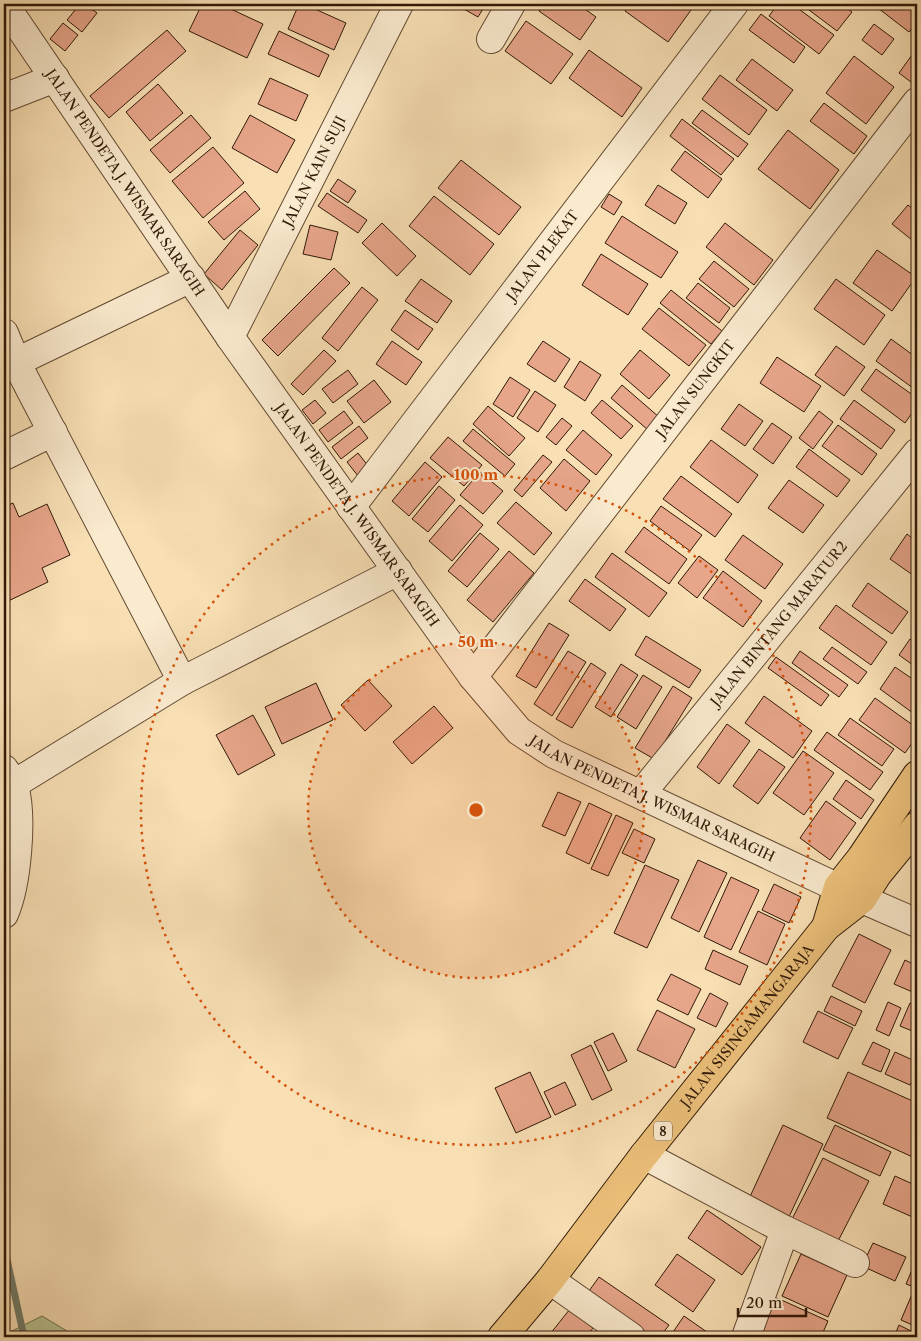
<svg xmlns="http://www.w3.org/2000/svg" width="921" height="1341" font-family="'Libre Caslon Text',serif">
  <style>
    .green { fill: #b8c391; stroke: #746e4c }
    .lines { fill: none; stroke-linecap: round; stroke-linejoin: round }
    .stream { stroke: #717b69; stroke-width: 7 }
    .building { fill: #e7a58a; stroke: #301907 }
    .minor-casing { stroke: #624a32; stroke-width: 30 }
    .highway-casing { stroke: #301907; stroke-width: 30 }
    .minor { stroke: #faeace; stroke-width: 28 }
    .highway { stroke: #ecc07a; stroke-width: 28 }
    .ring { fill: none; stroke: #d6530c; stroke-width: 2.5; stroke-dasharray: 2.5 5 }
    .labels { text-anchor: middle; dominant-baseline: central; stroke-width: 4; stroke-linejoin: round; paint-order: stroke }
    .shield { fill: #faeace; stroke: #6d5843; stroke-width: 1 }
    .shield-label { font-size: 12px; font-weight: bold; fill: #301907 }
    .street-label { font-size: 14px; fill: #301907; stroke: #faeace }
    .centre { fill: #d6530c; stroke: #faeace; stroke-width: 2.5 }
    .ring-label { font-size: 15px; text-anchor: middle; font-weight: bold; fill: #d6530c; stroke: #faeace; stroke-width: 4; stroke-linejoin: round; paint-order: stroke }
  </style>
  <rect width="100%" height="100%" fill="#f8dfb4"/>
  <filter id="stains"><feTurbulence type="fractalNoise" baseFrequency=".004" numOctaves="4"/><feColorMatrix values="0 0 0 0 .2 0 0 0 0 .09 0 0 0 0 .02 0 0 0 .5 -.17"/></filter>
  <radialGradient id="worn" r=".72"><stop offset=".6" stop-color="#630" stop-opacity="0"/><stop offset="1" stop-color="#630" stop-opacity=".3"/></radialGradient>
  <path class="green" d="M42,1316L77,1337H4V1335Z"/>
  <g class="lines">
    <path class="stream" d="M4,1246L24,1337"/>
  </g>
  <path class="building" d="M80,4H85L97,13L82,32L67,20Z
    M202,4H220L263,24L247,58L189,31Z
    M299,4H304L346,23L334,50L288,29Z
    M455,4H486L478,17Z
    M544,4H578L596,17L580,40L539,11Z
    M631,4H681L691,10L668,42L625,11Z
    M778,4H792L834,35L819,54L769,16Z
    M801,4H841L852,12L837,31Z
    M881,4H917V22L909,32L878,8Z
    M761,14L805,47L794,63L749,30Z
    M526,21L573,54L551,84L505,51Z
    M63,23L78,35L65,51L50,39Z
    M874,24L894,39L882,55L862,40Z
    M167,30L186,51L109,118L90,96Z
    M279,31L329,55L319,77L268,54Z
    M917,48V83L915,85L899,73Z
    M589,50L642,88L622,117L569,78Z
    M854,56L894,87L866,124L826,93Z
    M752,59L793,90L777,111L736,80Z
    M720,75L767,110L749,135L702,99Z
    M270,78L308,95L296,121L258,104Z
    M158,84L183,113L150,141L126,112Z
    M824,103L867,136L854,154L810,121Z
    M702,110L748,144L738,157L692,123Z
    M191,115L211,138L170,173L150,150Z
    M250,115L295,140L277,173L232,148Z
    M682,119L734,159L721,175L670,136Z
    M788,130L839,170L810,209L758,169Z
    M213,147L244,183L203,218L172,181Z
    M685,151L722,179L708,198L671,170Z
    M461,160L521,207L499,235L438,188Z
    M338,179L356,191L348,203L330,191Z
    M658,185L687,203L675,224L645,205Z
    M245,191L260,209L224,240L208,222Z
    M327,193L367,220L358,233L318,206Z
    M609,194L622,202L614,215L601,207Z
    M434,196L494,244L470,275L409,226Z
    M908,205L917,212V244L892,224Z
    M622,216L678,252L661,278L605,243Z
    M382,223L416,256L397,276L362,243Z
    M725,223L773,260L754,285L706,247Z
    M310,225L338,232L331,260L303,254Z
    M240,230L258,245L222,290L204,274Z
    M877,250L916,277L892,311L853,283Z
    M601,254L648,284L628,315L582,285Z
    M714,261L749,289L734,307L699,279Z
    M334,268L350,283L278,356L262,340Z
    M421,279L452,301L437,323L405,301Z
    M836,279L885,315L864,345L814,309Z
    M698,283L730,308L719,323L686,298Z
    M362,287L378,300L338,351L322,338Z
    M671,290L722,331L711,344L660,303Z
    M659,308L706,345L689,366L642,329Z
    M405,310L433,329L418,350L391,330Z
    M891,339L917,358V391L876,361Z
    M392,341L422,362L406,385L376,364Z
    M543,341L570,359L555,382L527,364Z
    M836,346L865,367L844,396L815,375Z
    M324,350L336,361L303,395L291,384Z
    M640,350L670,375L649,399L620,374Z
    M777,357L821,386L804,412L760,383Z
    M580,361L601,375L585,401L564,387Z
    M876,369L917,398V406L905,423L861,390Z
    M348,370L358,384L333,403L322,389Z
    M510,377L530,390L513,417L493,404Z
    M374,380L391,402L364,423L347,401Z
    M622,385L659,417L648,430L611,398Z
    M535,391L556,405L538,432L517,418Z
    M315,400L326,413L313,424L302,410Z
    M602,400L633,426L621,439L591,413Z
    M854,400L895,430L881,449L840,419Z
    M739,404L763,421L745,446L721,429Z
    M488,406L525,438L509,456L473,424Z
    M344,411L353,423L328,442L319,430Z
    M819,411L833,422L813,449L799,438Z
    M562,418L572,426L556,445L546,437Z
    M772,423L792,437L773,464L753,449Z
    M838,425L877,454L862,475L822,446Z
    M359,426L368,438L341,459L332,447Z
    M473,429L515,464L505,476L463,441Z
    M583,430L612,455L596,475L566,450Z
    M448,437L482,465L464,486L430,458Z
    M711,440L758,475L738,503L690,467Z
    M809,449L850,480L837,497L796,467Z
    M358,453L369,467L358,476L347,462Z
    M543,455L552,462L522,497L514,490Z
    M564,459L590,481L566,511L540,488Z
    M425,462L442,477L409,516L392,501Z
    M480,472L503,491L483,514L460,495Z
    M681,476L732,514L715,537L663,499Z
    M789,480L824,505L803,533L768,508Z
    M439,486L455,500L428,532L412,519Z
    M516,502L552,533L534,555L497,523Z
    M13,503L19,517L47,504L70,555L42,568L48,582L4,603V507Z
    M460,505L483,525L452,561L429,541Z
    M661,506L702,535L690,551L650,521Z
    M644,527L687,559L669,584L625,552Z
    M480,533L499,549L467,587L448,571Z
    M907,534L917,542V578L890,559Z
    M743,535L783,564L765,589L725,560Z
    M509,551L534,573L493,622L467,600Z
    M612,553L667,593L649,617L595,577Z
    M699,556L718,570L697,598L678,583Z
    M723,571L762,601L743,627L703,598Z
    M585,579L626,609L610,631L569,601Z
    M868,583L908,612L892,634L852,606Z
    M836,605L887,642L871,665L819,628Z
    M549,623L569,635L536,688L516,676Z
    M646,636L701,670L689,688L635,655Z
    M910,639L917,644V668L899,655Z
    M832,647L867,672L858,684L823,659Z
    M568,651L586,662L552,716L534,704Z
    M800,651L848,685L839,697L792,663Z
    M776,657L829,695L821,706L768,668Z
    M591,663L606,673L572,728L556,719Z
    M621,664L638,675L611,717L595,707Z
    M895,667L917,682V716L880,689Z
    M643,675L662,687L636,729L617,717Z
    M368,680L392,706L365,731L341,705Z
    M316,683L333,720L282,744L265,707Z
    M673,686L692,698L654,759L635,748Z
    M764,696L812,731L793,758L745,723Z
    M875,698L917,728V736L905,753L859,720Z
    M434,706L453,728L412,764L393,742Z
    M253,715L275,755L238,775L216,735Z
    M850,718L894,749L882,766L838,735Z
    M727,724L750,741L719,784L697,767Z
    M827,732L883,772L870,790L814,750Z
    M759,749L785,767L758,804L733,786Z
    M803,751L834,773L804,815L773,793Z
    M846,780L874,800L861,819L833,799Z
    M558,792L581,802L565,836L542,826Z
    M826,801L856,823L830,860L800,838Z
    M589,803L612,814L589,864L566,853Z
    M616,815L633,823L608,876L591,869Z
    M634,829L655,839L644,863L622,853Z
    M698,860L727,873L699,932L671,918Z
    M645,865L679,880L647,948L614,933Z
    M731,877L759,890L731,950L704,937Z
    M774,884L801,897L789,923L762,910Z
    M758,911L785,924L767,965L739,952Z
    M859,934L891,950L865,1003L832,986Z
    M713,950L748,966L740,985L705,969Z
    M905,960L917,966V994L894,984Z
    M671,974L701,989L688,1015L657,1000Z
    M710,993L728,1003L716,1027L697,1018Z
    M831,996L862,1011L855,1026L824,1011Z
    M888,1002L901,1008L889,1036L876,1030Z
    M910,1003L917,1006V1033L900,1026Z
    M657,1010L695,1029L675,1068L637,1050Z
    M818,1011L853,1028L838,1059L803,1042Z
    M613,1033L627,1061L608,1071L594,1042Z
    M873,1042L890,1050L881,1072L862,1064Z
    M591,1045L612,1090L592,1100L571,1055Z
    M895,1052L917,1062V1070L910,1085L885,1074Z
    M530,1072L551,1117L516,1133L495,1088Z
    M848,1072L917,1103V1159L827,1118Z
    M565,1082L576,1105L555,1115L544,1092Z
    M783,1125L823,1144L788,1219L748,1201Z
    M835,1125L891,1152L880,1176L823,1150Z
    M823,1158L869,1181L836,1245L791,1221Z
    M895,1176L917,1186V1219L883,1204Z
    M707,1210L761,1247L742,1275L688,1238Z
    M873,1243L906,1257L895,1281L862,1266Z
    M677,1254L715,1280L693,1312L655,1285Z
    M801,1254L847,1275L828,1317L782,1296Z
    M917,1258V1288L906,1284Z
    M599,1277L669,1325L660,1337H640L584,1298Z
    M913,1292L917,1293V1327L901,1320Z
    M777,1298L828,1321L821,1337H767L760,1334Z
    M570,1309L593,1328L586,1337H555L550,1334Z
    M684,1316L714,1337H675L671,1335Z
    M899,1325L917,1334V1337H894Z"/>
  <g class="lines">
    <g class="minor-casing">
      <g id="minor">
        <path id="s1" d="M4,4L230,337L473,677L519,731L554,754L862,899L917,923"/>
        <path d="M491,39L511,4"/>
        <path d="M4,98L55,78"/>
        <path d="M4,333L16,362L182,681"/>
        <path id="s2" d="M230,337L399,4"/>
        <path d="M4,368L191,278"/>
        <path d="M4,456L53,432"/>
        <path id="s3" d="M351,507L734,4"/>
        <path id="s4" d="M473,677L917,102"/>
        <path d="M4,769C7,774 13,780 14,786C23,816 17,885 4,914"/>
        <path d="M14,784L182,681L398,571"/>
        <path id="s5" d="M641,794L917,453"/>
        <path d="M644,1155L785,1230L855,1263"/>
        <path d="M550,1280L631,1337"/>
        <path d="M746,1337L785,1230"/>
      </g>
    </g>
    <g class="highway-casing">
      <g id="highway">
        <path d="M826,927L838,887L861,858L917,775"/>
        <path id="s6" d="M502,1337L550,1280L644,1155L826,927L862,899L877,875L917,826"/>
      </g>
    </g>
    <use href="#minor" class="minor"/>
    <use href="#highway" class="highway"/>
  </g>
  <circle cx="476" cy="810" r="168" fill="#d6530c" fill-opacity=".12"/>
  <g class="ring">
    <circle cx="476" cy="810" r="168"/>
    <circle cx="476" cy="810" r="335"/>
  </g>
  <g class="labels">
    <rect class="shield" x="654" y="1121.5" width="18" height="19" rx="4"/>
    <g class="shield-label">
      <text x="663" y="1131">8</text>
    </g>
    <g class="street-label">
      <text stroke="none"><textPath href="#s2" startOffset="186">JALAN KAIN SUJI</textPath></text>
      <text stroke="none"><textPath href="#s1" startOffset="216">JALAN PENDETA J. WISMAR SARAGIH</textPath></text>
      <text stroke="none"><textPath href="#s3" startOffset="316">JALAN PLEKAT</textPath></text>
      <text stroke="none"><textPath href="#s4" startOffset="364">JALAN SUNGKIT</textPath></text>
      <text stroke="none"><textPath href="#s1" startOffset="621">JALAN PENDETA J. WISMAR SARAGIH</textPath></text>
      <text stroke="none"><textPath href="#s5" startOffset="219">JALAN BINTANG MARATUR2</textPath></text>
      <text stroke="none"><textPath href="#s1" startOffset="1041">JALAN PENDETA J. WISMAR SARAGIH</textPath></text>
      <text stroke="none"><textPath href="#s6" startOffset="396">JALAN SISINGAMANGARAJA</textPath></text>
    </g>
  </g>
  <circle cx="476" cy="810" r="8" class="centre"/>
  <g class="ring-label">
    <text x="476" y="480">100 m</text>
    <text x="476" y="647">50 m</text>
  </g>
  <rect width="921" height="1341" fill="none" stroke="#f8dfb4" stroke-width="20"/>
  <rect x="5" y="5" width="911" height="1331" fill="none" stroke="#301907" stroke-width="2.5"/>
  <rect x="10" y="10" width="901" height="1321" fill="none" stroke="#301907"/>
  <path d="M738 1308v8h68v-8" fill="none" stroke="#301907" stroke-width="2.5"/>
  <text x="746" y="1308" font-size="15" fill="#301907" stroke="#faeace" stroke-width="4" paint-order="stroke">20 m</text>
  <rect width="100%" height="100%" filter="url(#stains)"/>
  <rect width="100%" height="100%" fill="url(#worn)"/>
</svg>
